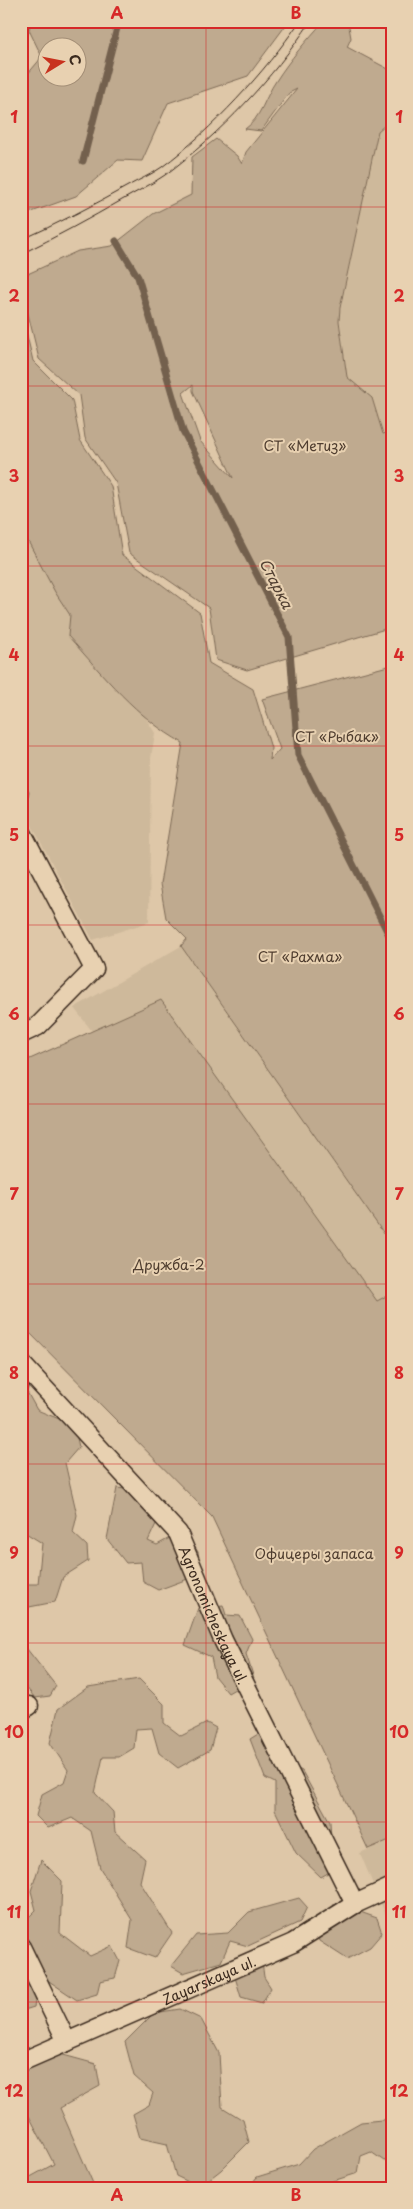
<svg xmlns="http://www.w3.org/2000/svg" width="413" height="2209" font-family="'Playpen Sans',sans-serif">
  <style>
    .built { fill: #ceb99b }
    .green { fill: #bfaa8f; stroke: #7d6a56; fill-rule: evenodd }
    .lines { fill: none; stroke-linecap: round; stroke-linejoin: round }
    .stream { stroke: #73604e; stroke-width: 7 }
    .street-casing { stroke: #3b2a1e; stroke-width: 21 }
    .street { stroke: #e8d1b1; stroke-width: 18 }
    .tram { stroke: #3b2a1e; stroke-width: 1 }
    .grid { fill: none; stroke: #d62828; stroke-width: 1; stroke-opacity: 0.55 }
    .labels { text-anchor: middle; dominant-baseline: central; stroke-width: 4; stroke-linejoin: round; paint-order: stroke }
    .park-label { font-size: 14px; fill: #4f3d2f; stroke: #e8d1b1 }
    .street-label { font-size: 14px; fill: #3b2a1e; stroke: #e8d1b1 }
    .water-label { font-size: 15px; font-style: italic; fill: #524032; stroke: #e8d1b1 }
    .neatline { fill: none; stroke: #d62828; stroke-width: 2 }
    .grid-label { font-size: 16px; text-anchor: middle; font-weight: bold; fill: #d62828 }
  </style>
  <rect width="100%" height="100%" fill="#dec7a8"/>
  <filter id="ink" filterUnits="userSpaceOnUse"><feTurbulence type="fractalNoise" baseFrequency=".02" numOctaves="2"/><feDisplacementMap in="SourceGraphic" scale="10" xChannelSelector="R" yChannelSelector="G"/><feConvolveMatrix kernelMatrix="1 2 1 2 8 2 1 2 1" color-interpolation-filters="sRGB"/></filter>
  <g filter="url(#ink)">
    <path class="built" d="M392,119V431L383,434L372,398L347,377L339,316L378,131Z
      M21,516L155,733L151,758L149,922L93,940L21,805Z
      M181,946L392,1245V1293L377,1301L161,1000L92,1031L74,1008Z
      M392,1839V1924L390,1925L360,1853Z"/>
    <path class="green" d="M31,21H289L248,76L168,103L142,161L118,160L76,196L26,214L21,210V82L42,57L29,30ZM48,48H78V78H48Z
      M324,21H348L351,38L347,47L392,71V119L378,131L340,308L339,321L347,377L372,398L383,434L392,431V627L247,670L216,660L209,608L129,553L116,483L85,438L79,395L39,359L21,285V277L78,251L112,246L153,214L191,195L192,157L216,139L237,156L242,164L246,152L297,89L289,93L261,131L245,129C261,118 265,97 276,81C290,59 307,40 324,21ZM193,385V391L233,478L200,441L183,393Z
      M21,310L33,361L72,400L80,440L111,486L122,555L200,613L209,663L253,689L271,748L270,760L280,749L262,699L392,665V1245L181,946L187,939L166,918L160,884L183,743C137,718 103,675 68,636L70,615L55,592L21,528Z
      M21,777L29,791L25,819L21,822Z
      M161,1000L377,1301L392,1293V1839L368,1849L212,1517L21,1324V1063Z
      M22,1352L35,1365L27,1392L37,1410L74,1425L79,1447L65,1463L77,1515L73,1533L87,1546L88,1561L63,1577L55,1602L24,1608L23,1644L56,1686L50,1696L35,1698L21,1681V1584H38L42,1543L21,1530L26,1499L21,1488Z
      M117,1488L149,1492L163,1509L148,1541L157,1545L184,1530L198,1552L201,1574L158,1590L143,1582L141,1562L126,1563L107,1539Z
      M223,1605L226,1615L240,1616L252,1639L246,1654L254,1678L228,1693L215,1677L211,1657L185,1645L198,1608Z
      M139,1679L164,1704V1723L181,1736L207,1723L216,1728L210,1750L178,1768L159,1753L152,1728L136,1729L134,1748L119,1757H103L95,1793L113,1812L115,1832L145,1859L140,1882L172,1933L155,1958L128,1948L132,1920L100,1868L91,1831L72,1818L48,1828L36,1816L42,1794L64,1782L68,1770L50,1743L58,1709L88,1687Z
      M263,1731L290,1765L302,1771L330,1822L333,1870L321,1877L296,1853L275,1810V1783L265,1778L250,1739Z
      M41,1860L62,1881L60,1933L90,1956L112,1946L120,1961L115,1978L100,1981L97,1994L77,2000L40,1975L34,2007L21,2011V1925L36,1910L31,1891Z
      M299,1898L307,1907L300,1922L248,1946L230,1941L221,1962L183,1973L171,1966L196,1935L228,1933L249,1912Z
      M335,1903L377,1918L382,1933L370,1947L347,1959L319,1941L316,1931Z
      M262,1962L264,1977L271,1988L262,2003L241,1997L235,1977Z
      M180,2009L201,2019L219,2053L222,2107L243,2120L249,2142L221,2170L199,2187L176,2176L167,2144L140,2138L133,2114L149,2105L153,2093L134,2076L125,2042L154,2013Z
      M56,2053L96,2064L100,2086L60,2108L95,2188H21L23,2181L54,2164L29,2116L21,2119V2068Z
      M392,2119V2158L384,2161L371,2152L361,2156L358,2173L311,2188H248L257,2177L299,2164L313,2149L361,2122Z"/>
    <g class="lines">
      <path class="stream" d="M83,161L118,24L120,21
        M116,241L138,277L183,431L289,637L298,755L392,941"/>
      <g class="street-casing">
        <g id="street">
          <path d="M21,831L94,969L38,1026L21,1034"/>
          <path id="s1" d="M21,1363L178,1533L223,1640L355,1904"/>
          <path d="M21,1710L29,1706"/>
          <path d="M21,1947L67,2042"/>
          <path id="s2" d="M21,2062L293,1943L355,1904L392,1887"/>
        </g>
      </g>
      <use href="#street" class="street"/>
      <path class="tram" d="M21,240C57,224 92,206 126,187C138,180 151,175 162,167C213,129 264,73 300,21
        M21,254C56,237 89,219 122,200C136,192 152,184 165,175C221,133 272,79 311,21"/>
    </g>
  </g>
  <path class="grid" d="M206,21V2188M21,207H392M21,386H392M21,566H392M21,746H392M21,925H392M21,1104H392M21,1284H392M21,1464H392M21,1643H392M21,1822H392M21,2002H392"/>
  <g class="labels">
    <g class="park-label">
      <text x="305" y="445">СТ «Метиз»</text>
      <text x="337" y="736">СТ «Рыбак»</text>
      <text x="300" y="956">СТ «Рахма»</text>
      <text x="169" y="1264">Дружба-2</text>
      <text x="314" y="1553">Офицеры запаса</text>
    </g>
    <g class="street-label">
      <text stroke="none"><textPath href="#s1" startOffset="321">Agronomicheskaya ul.</textPath></text>
      <text stroke="none"><textPath href="#s2" startOffset="205">Zayarskaya ul.</textPath></text>
    </g>
    <g class="water-label">
      <text transform="translate(277 583) rotate(63)">Старка</text>
    </g>
  </g>
  <rect width="413" height="2209" fill="none" stroke="#e8d1b1" stroke-width="55"/>
  <g transform="translate(62 62) rotate(80)"><circle r="24" fill="#e8d1b1" stroke="#a38e76"/>
  <path d="M0-4L9 19L0 12L-9 19Z" fill="#c8321e"/>
  <text y="-8" font-size="14" font-weight="bold" text-anchor="middle" fill="#3b2a1e">С</text>
  </g>
  <rect x="28" y="28" width="358" height="2154" class="neatline"/>
  <g class="grid-label">
    <text x="117" y="19">A</text>
    <text x="296" y="19">B</text>
    <text x="14" y="123">1</text>
    <text x="399" y="123">1</text>
    <text x="14" y="302">2</text>
    <text x="399" y="302">2</text>
    <text x="14" y="482">3</text>
    <text x="399" y="482">3</text>
    <text x="14" y="661">4</text>
    <text x="399" y="661">4</text>
    <text x="14" y="841">5</text>
    <text x="399" y="841">5</text>
    <text x="14" y="1020">6</text>
    <text x="399" y="1020">6</text>
    <text x="14" y="1200">7</text>
    <text x="399" y="1200">7</text>
    <text x="14" y="1379">8</text>
    <text x="399" y="1379">8</text>
    <text x="14" y="1559">9</text>
    <text x="399" y="1559">9</text>
    <text x="14" y="1738">10</text>
    <text x="399" y="1738">10</text>
    <text x="14" y="1918">11</text>
    <text x="399" y="1918">11</text>
    <text x="14" y="2097">12</text>
    <text x="399" y="2097">12</text>
    <text x="117" y="2201">A</text>
    <text x="296" y="2201">B</text>
  </g>
</svg>
